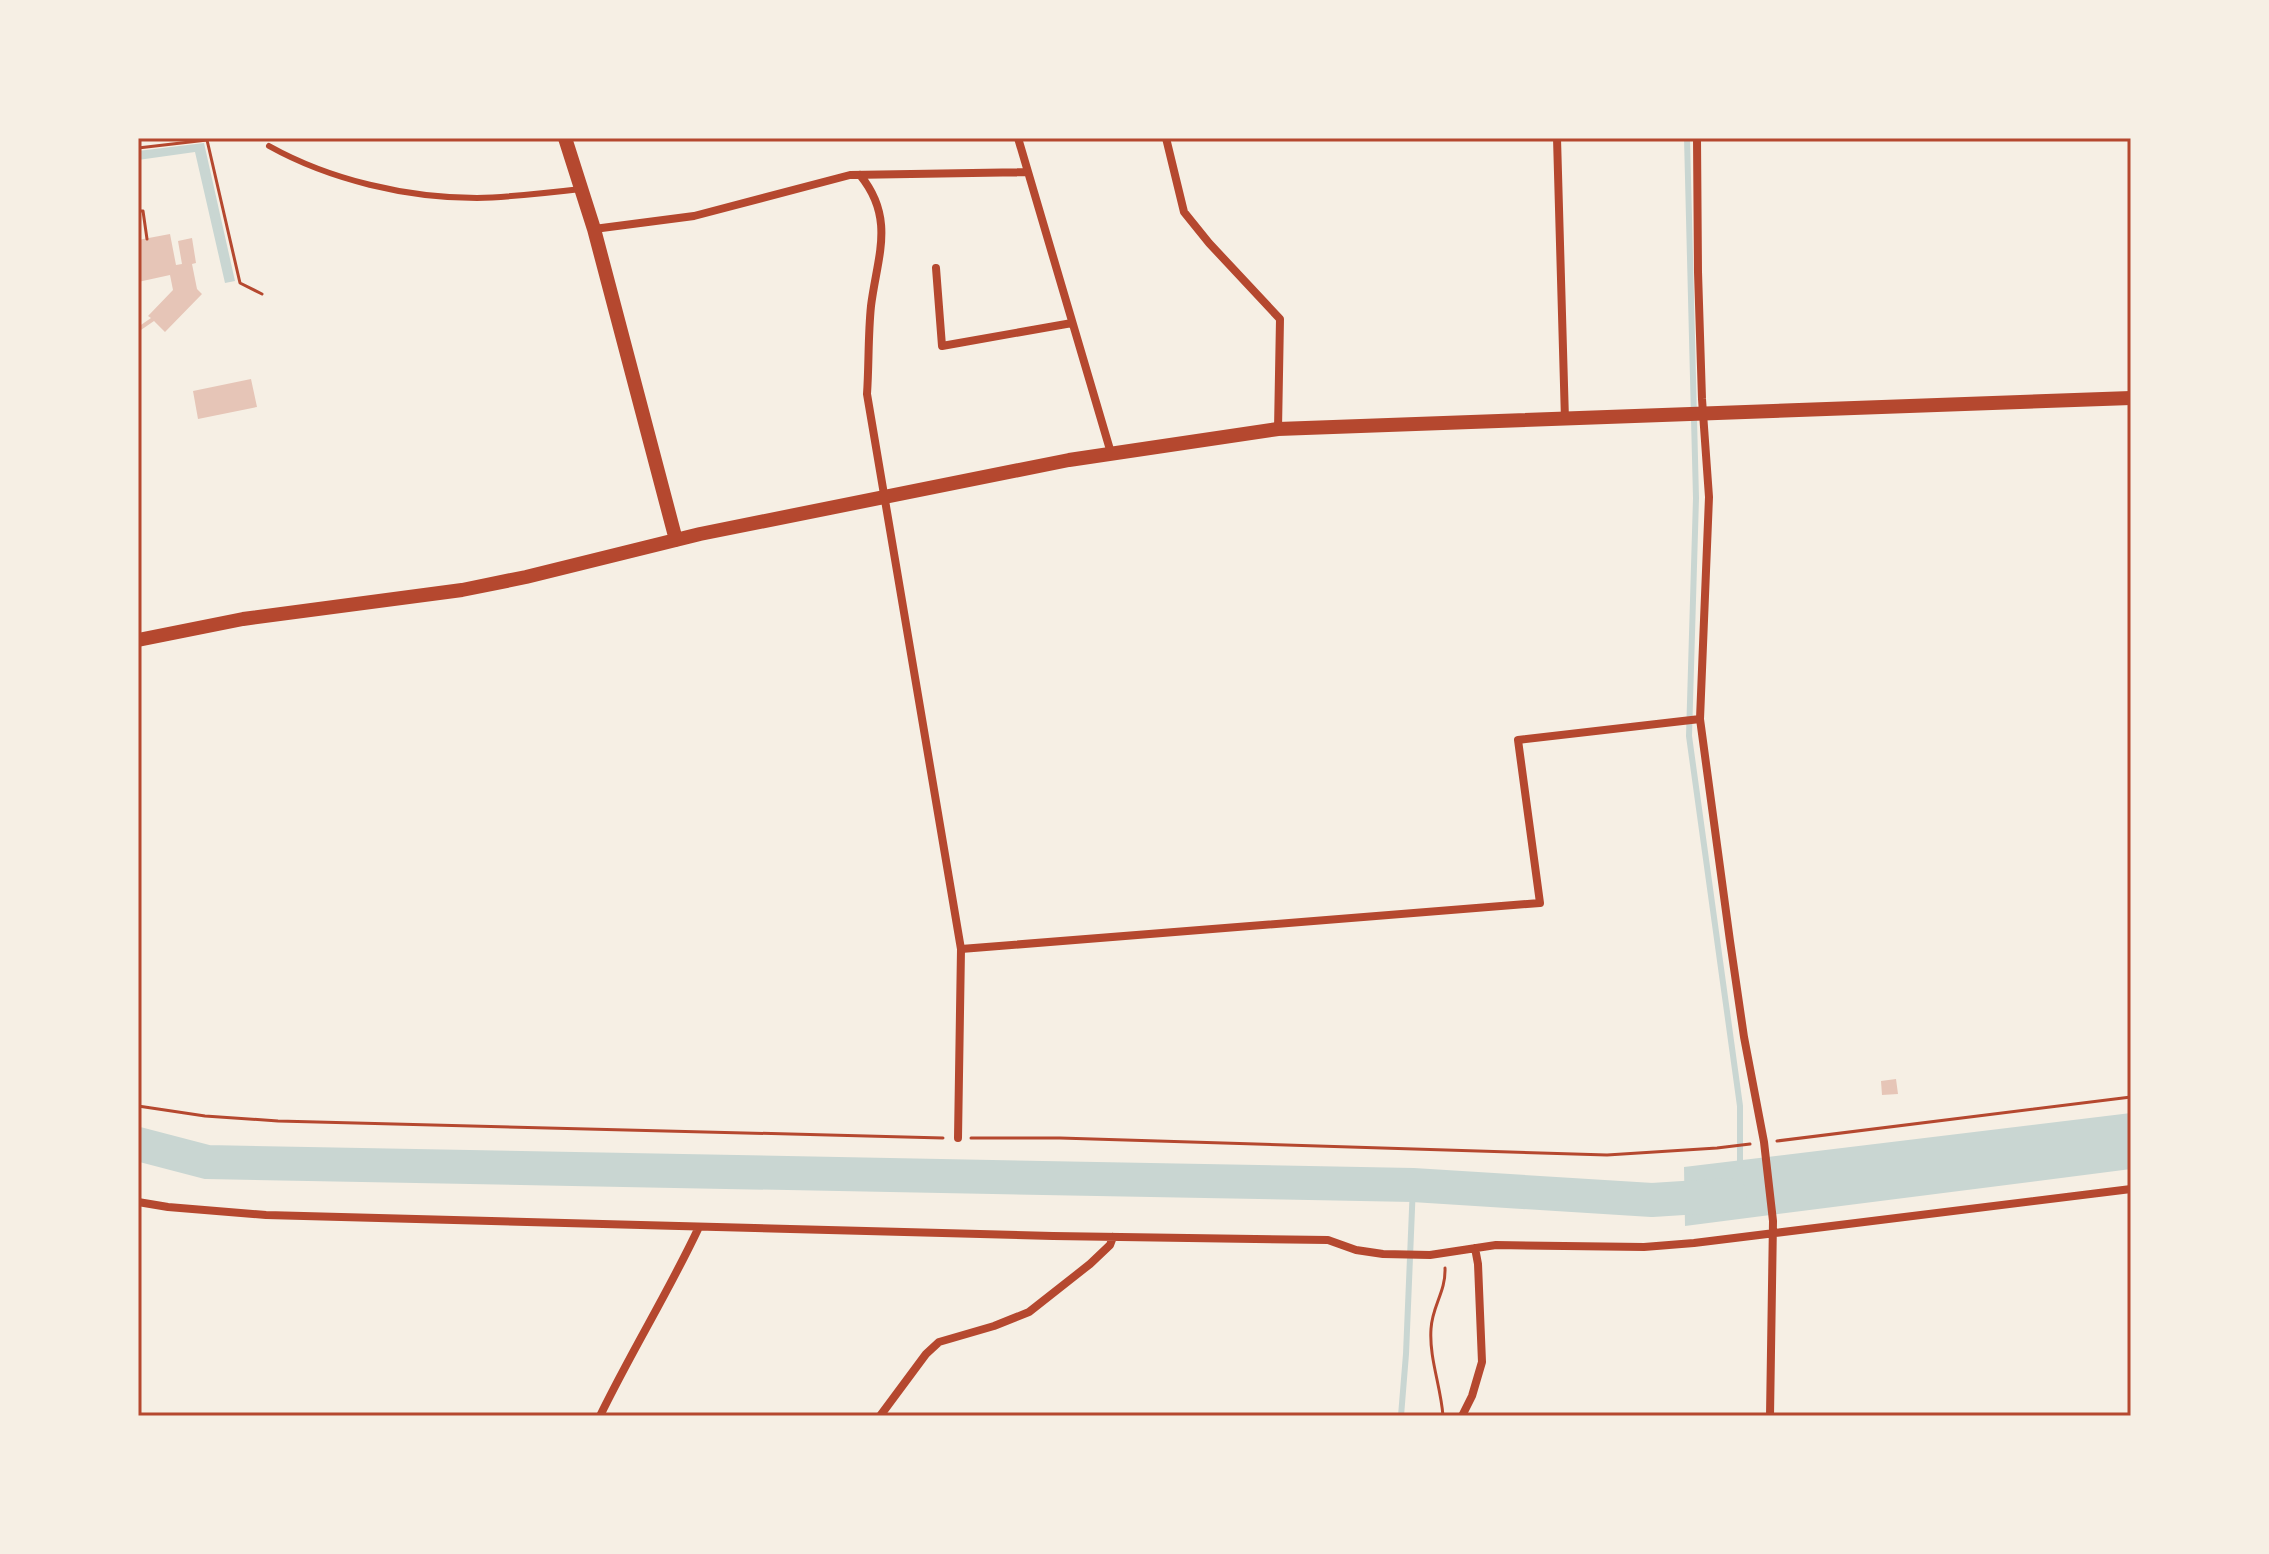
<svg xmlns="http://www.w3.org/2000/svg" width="2269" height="1554" font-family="'Fira Sans Condensed',sans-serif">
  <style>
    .water { fill: #c9d6d2 }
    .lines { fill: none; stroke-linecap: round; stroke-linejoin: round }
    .stream { stroke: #c9d6d2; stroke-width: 6 }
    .river { stroke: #c9d6d2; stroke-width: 34 }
    .building { fill: #e6c5b7 }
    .path { stroke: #b5482f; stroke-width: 3 }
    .service { stroke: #b5482f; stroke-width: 6 }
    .minor { stroke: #b5482f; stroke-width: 8 }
    .tertiary { stroke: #b5482f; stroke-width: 14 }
    .neatline { fill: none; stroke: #b5482f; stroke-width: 3 }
  </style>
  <rect width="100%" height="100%" fill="#f6efe4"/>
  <path class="water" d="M204,143L235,281L225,283L195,152L138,160V151Z
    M2131,1113V1169L1685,1226L1684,1167Z"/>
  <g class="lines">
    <path class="stream" d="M1687,138L1696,498L1689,736L1740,1106V1166
      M1401,1416L1406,1354L1413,1185"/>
    <path class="river" d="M138,1144L207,1162L1413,1185L1652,1200L1730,1195"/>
  </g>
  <path class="building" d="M170,234L176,265L182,264L178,241L192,238L196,263L192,264L197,289L202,294L165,332L154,321L138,332V327L151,318L148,316L173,290L170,275L138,282V240Z
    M251,379L257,407L198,419L193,391Z
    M1896,1079L1898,1094L1882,1095L1881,1081Z"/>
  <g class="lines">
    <path class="path" d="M138,148L207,140L240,283L262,294
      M138,211H143L147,239
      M138,1106L205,1116L278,1121L943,1138
      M971,1138H1060L1607,1155L1717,1148L1750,1144
      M1777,1141L2131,1097
      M1443,1416C1441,1387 1429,1358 1431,1329C1432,1306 1446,1292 1445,1268"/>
    <path class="service" d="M269,146C330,180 407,198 477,198C512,197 547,193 581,189"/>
    <path class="minor" d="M1018,138L1111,453
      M1166,138L1184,212L1209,243L1280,319L1278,429
      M1557,138L1565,420
      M1697,138L1698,272L1702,399L1709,497L1700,719L1730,941L1744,1037L1764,1142L1773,1221L1770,1416
      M860,175C896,219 877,257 871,306C868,335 869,365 867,394L961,949L1540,903L1518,740L1700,719
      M594,229L694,216L850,175L1028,172
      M936,268L942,346L1072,323
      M958,1138L961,949
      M138,1202L168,1207L266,1215L1053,1236L1328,1240L1356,1250L1383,1254L1430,1255L1496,1245L1644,1247L1694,1243L2131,1189
      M600,1416C631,1352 669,1291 699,1227
      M880,1416L926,1354L939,1342L994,1326L1029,1312L1090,1264L1110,1245L1113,1237
      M1462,1416L1472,1396L1482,1362L1478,1264L1475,1248"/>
    <path class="tertiary" d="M565,138L594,229L676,540
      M138,640L243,619L462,590L526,577L700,534L1069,460L1278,429L2131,398"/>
  </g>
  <rect width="2269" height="1554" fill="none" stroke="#f6efe4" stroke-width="280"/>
  <rect x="140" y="140" width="1989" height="1274" class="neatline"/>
</svg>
